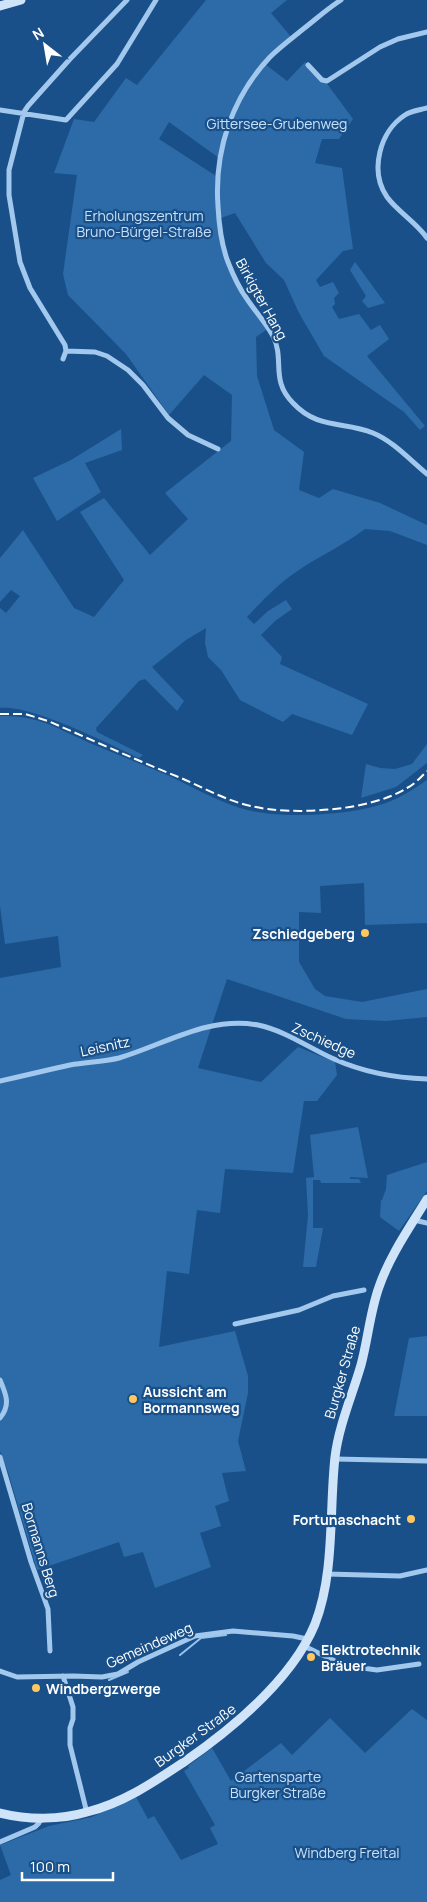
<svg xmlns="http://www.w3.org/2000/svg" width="427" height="1902" font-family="Manrope,sans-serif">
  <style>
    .green { fill: #2c6ba7; fill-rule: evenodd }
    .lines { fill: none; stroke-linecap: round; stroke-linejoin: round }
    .stream { stroke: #95c4ef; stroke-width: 2 }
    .street { stroke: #a2c8ed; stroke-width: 5 }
    .secondary { stroke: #cfe4f9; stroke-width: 9 }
    .rail { stroke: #fff; stroke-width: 2; stroke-dasharray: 9 4; stroke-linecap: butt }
    .poi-dot { fill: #ffc75e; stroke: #1a5089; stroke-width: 2 }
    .labels { text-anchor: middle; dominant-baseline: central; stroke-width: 4.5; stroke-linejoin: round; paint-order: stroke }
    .park-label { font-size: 14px; fill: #c8e1f9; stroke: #1a5089 }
    .street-label { font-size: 14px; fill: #fff; stroke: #1a5089 }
    .poi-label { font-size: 14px; font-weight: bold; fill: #fff; stroke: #1a5089; text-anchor: start }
  </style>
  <rect width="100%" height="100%" fill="#1a5089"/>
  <path class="green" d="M206,0H287L271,13L292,38L265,64L287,81L305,62L325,81L353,119L339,139H322L315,163L342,168L353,249L343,251L316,280L320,287L333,282L339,293L334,298L335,304L332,307L339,319L359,314L371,330L380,325L389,339L367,356L425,426L420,430L404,412L324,356L299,313L284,280L266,263L235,213L218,219L219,227L235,278L269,328L256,337L257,376L274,430L304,452L299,490L319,498L333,489L380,503L427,525V545L390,531L365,529C344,545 321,555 299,570C279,583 263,600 247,617L254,624L268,611L286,600L292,609L275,621L261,635L282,657L280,664L368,704L352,735L292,714L283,722L240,700L221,670L208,657L205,643L206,628L186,640L152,667L184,701L177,711L145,679L139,681L96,728L97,732L143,755L139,758C109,744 31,704 0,708V608L6,613L20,596L11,590L0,602V558L23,530L74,608L94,617L124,580L80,512L104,498L150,555L188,519L165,493L231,441L232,395L204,375L169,415L126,354L68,295L63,274L77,175L54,173L74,119L94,122L126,78L137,85ZM169,122L219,158L216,176L159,139Z
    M355,262L385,303L368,308L362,301L366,296L350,270Z
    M121,429L122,450L85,463L101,492L57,521L33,478L71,460Z
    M0,716C42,715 60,731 97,746C120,756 144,765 167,775C191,786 215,800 240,808C278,820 354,816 391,801C403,796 415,788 427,780V923L365,925L364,883L320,886L321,913L299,912V962L315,989L325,996L362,1002L427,989V1017L386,1021L346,1019L227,979L198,1068L261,1082L298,1047L335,1062L337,1075L317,1101H304L293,1173L225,1169L220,1213L197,1210L189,1274L167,1271L159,1347L235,1331L248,1376V1393L238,1441L246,1471L222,1473L229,1501L215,1506L221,1526L200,1533L211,1567L155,1588L143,1552L124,1557L119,1542L37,1570L8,1472L0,1451V978L61,967L58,936L5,944L0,906Z
    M427,744V763L396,787L361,798L366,764L380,768L395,769L412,764Z
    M358,1127L368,1178L350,1177V1179H359L361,1183H321L320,1180H313V1228H323L316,1267H303L308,1215L306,1178L314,1177L310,1135Z
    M427,1162V1191L399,1231L380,1217L381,1200H382L386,1189L387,1175Z
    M427,1336V1416H394L409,1338Z
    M412,1709L427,1720V1902H0V1880L11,1875L0,1845L49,1826L92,1817L136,1797L148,1819L154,1816L181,1860L218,1844L210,1828L215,1825L184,1771L189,1768L188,1766L212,1748L231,1781L281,1743L292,1755L330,1718L365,1753Z"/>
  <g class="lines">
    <path class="stream" d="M180,1655L201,1638L226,1635
      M109,1680L128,1672"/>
    <path class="street" d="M341,0C327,9 315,20 302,30C291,39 280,47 270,57C232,97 214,151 218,206C219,225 221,244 228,262C233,275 239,288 247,299C255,311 266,323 273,336C285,360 270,380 293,403C318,430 344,421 373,433C393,441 411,461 427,474
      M308,65L322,80L327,81L380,47L398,39L427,32
      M427,108C420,110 411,111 405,115C380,131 369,171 387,197C398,212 416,222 427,238
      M0,110L66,120L117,64L156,0
      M66,351L95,352L107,356L128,370L143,385L168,418L188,435L218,449
      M63,359L66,351L65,345L30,288L20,262L9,195V170L24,112L28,106L70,59L127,0
      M0,1081C23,1076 47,1070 70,1065C87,1062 103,1062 119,1058C166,1044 207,1016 258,1025C286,1031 309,1048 334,1059C363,1072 396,1078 427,1079
      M414,1220L427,1223
      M235,1324L299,1310L333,1296L364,1290
      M0,1380C6,1394 11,1405 0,1418
      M0,1457L31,1562L48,1609L50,1651
      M335,1459L427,1461
      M327,1574L400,1576L427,1570
      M304,1646L339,1663L355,1667L377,1670L419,1664
      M0,1671L17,1677L73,1676L102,1677L118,1674L138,1662L195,1636L233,1631L293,1636L307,1639
      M63,1676L73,1707V1719L70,1728V1745L87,1813
      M0,1842L35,1827L39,1823V1817"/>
    <path class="secondary" d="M0,6L21,0
      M0,1813C28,1820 60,1820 87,1812C123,1803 154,1782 184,1762C233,1728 292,1680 315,1624C335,1572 329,1512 335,1457C339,1425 352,1396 361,1365C368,1339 370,1312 379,1287C390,1255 410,1227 427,1199"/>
    <path class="rail" d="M0,714H25L48,721C92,740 136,760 181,778C204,788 227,801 251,806C292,816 371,811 407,788C415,784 421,777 427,771"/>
  </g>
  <g class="poi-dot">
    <circle cx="365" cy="933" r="5"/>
    <circle cx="133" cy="1399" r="5"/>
    <circle cx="411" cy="1519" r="5"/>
    <circle cx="311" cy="1657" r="5"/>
    <circle cx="36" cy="1688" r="5"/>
  </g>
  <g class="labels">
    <g class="park-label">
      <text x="277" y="123">Gittersee-Grubenweg</text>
      <text x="144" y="215">Erholungszentrum<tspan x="144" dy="16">Bruno-Bürgel-Straße</tspan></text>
      <text x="278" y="1776">Gartensparte<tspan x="278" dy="16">Burgker Straße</tspan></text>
      <text x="347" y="1852">Windberg Freital</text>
    </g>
    <g class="street-label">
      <text transform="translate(262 299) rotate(61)">Birkigter Hang</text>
      <text transform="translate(324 1040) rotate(24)">Zschiedge</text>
      <text transform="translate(105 1046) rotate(-12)">Leisnitz</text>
      <text transform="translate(342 1372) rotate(-74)">Burgker Straße</text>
      <text transform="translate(41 1550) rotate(73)">Bormanns Berg</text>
      <text transform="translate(149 1645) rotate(-24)">Gemeindeweg</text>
      <text transform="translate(195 1735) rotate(-36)">Burgker Straße</text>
    </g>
    <g class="poi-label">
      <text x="355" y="933" text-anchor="end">Zschiedgeberg</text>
      <text x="143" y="1391">Aussicht am<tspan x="143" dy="16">Bormannsweg</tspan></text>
      <text x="401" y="1519" text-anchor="end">Fortunaschacht</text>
      <text x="321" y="1649">Elektrotechnik<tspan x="321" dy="16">Bräuer</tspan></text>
      <text x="46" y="1688">Windbergzwerge</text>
    </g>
  </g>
  <g transform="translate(45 45) rotate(329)" stroke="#1a5089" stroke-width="4" paint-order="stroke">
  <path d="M0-4L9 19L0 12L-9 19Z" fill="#ffffff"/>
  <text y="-8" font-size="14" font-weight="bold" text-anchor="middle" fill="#ffffff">N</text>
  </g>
  <path d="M22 1872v8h91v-8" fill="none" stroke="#ffffff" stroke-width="2.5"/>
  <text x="30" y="1872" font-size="15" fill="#ffffff" stroke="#1a5089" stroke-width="4" paint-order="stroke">100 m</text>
</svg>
